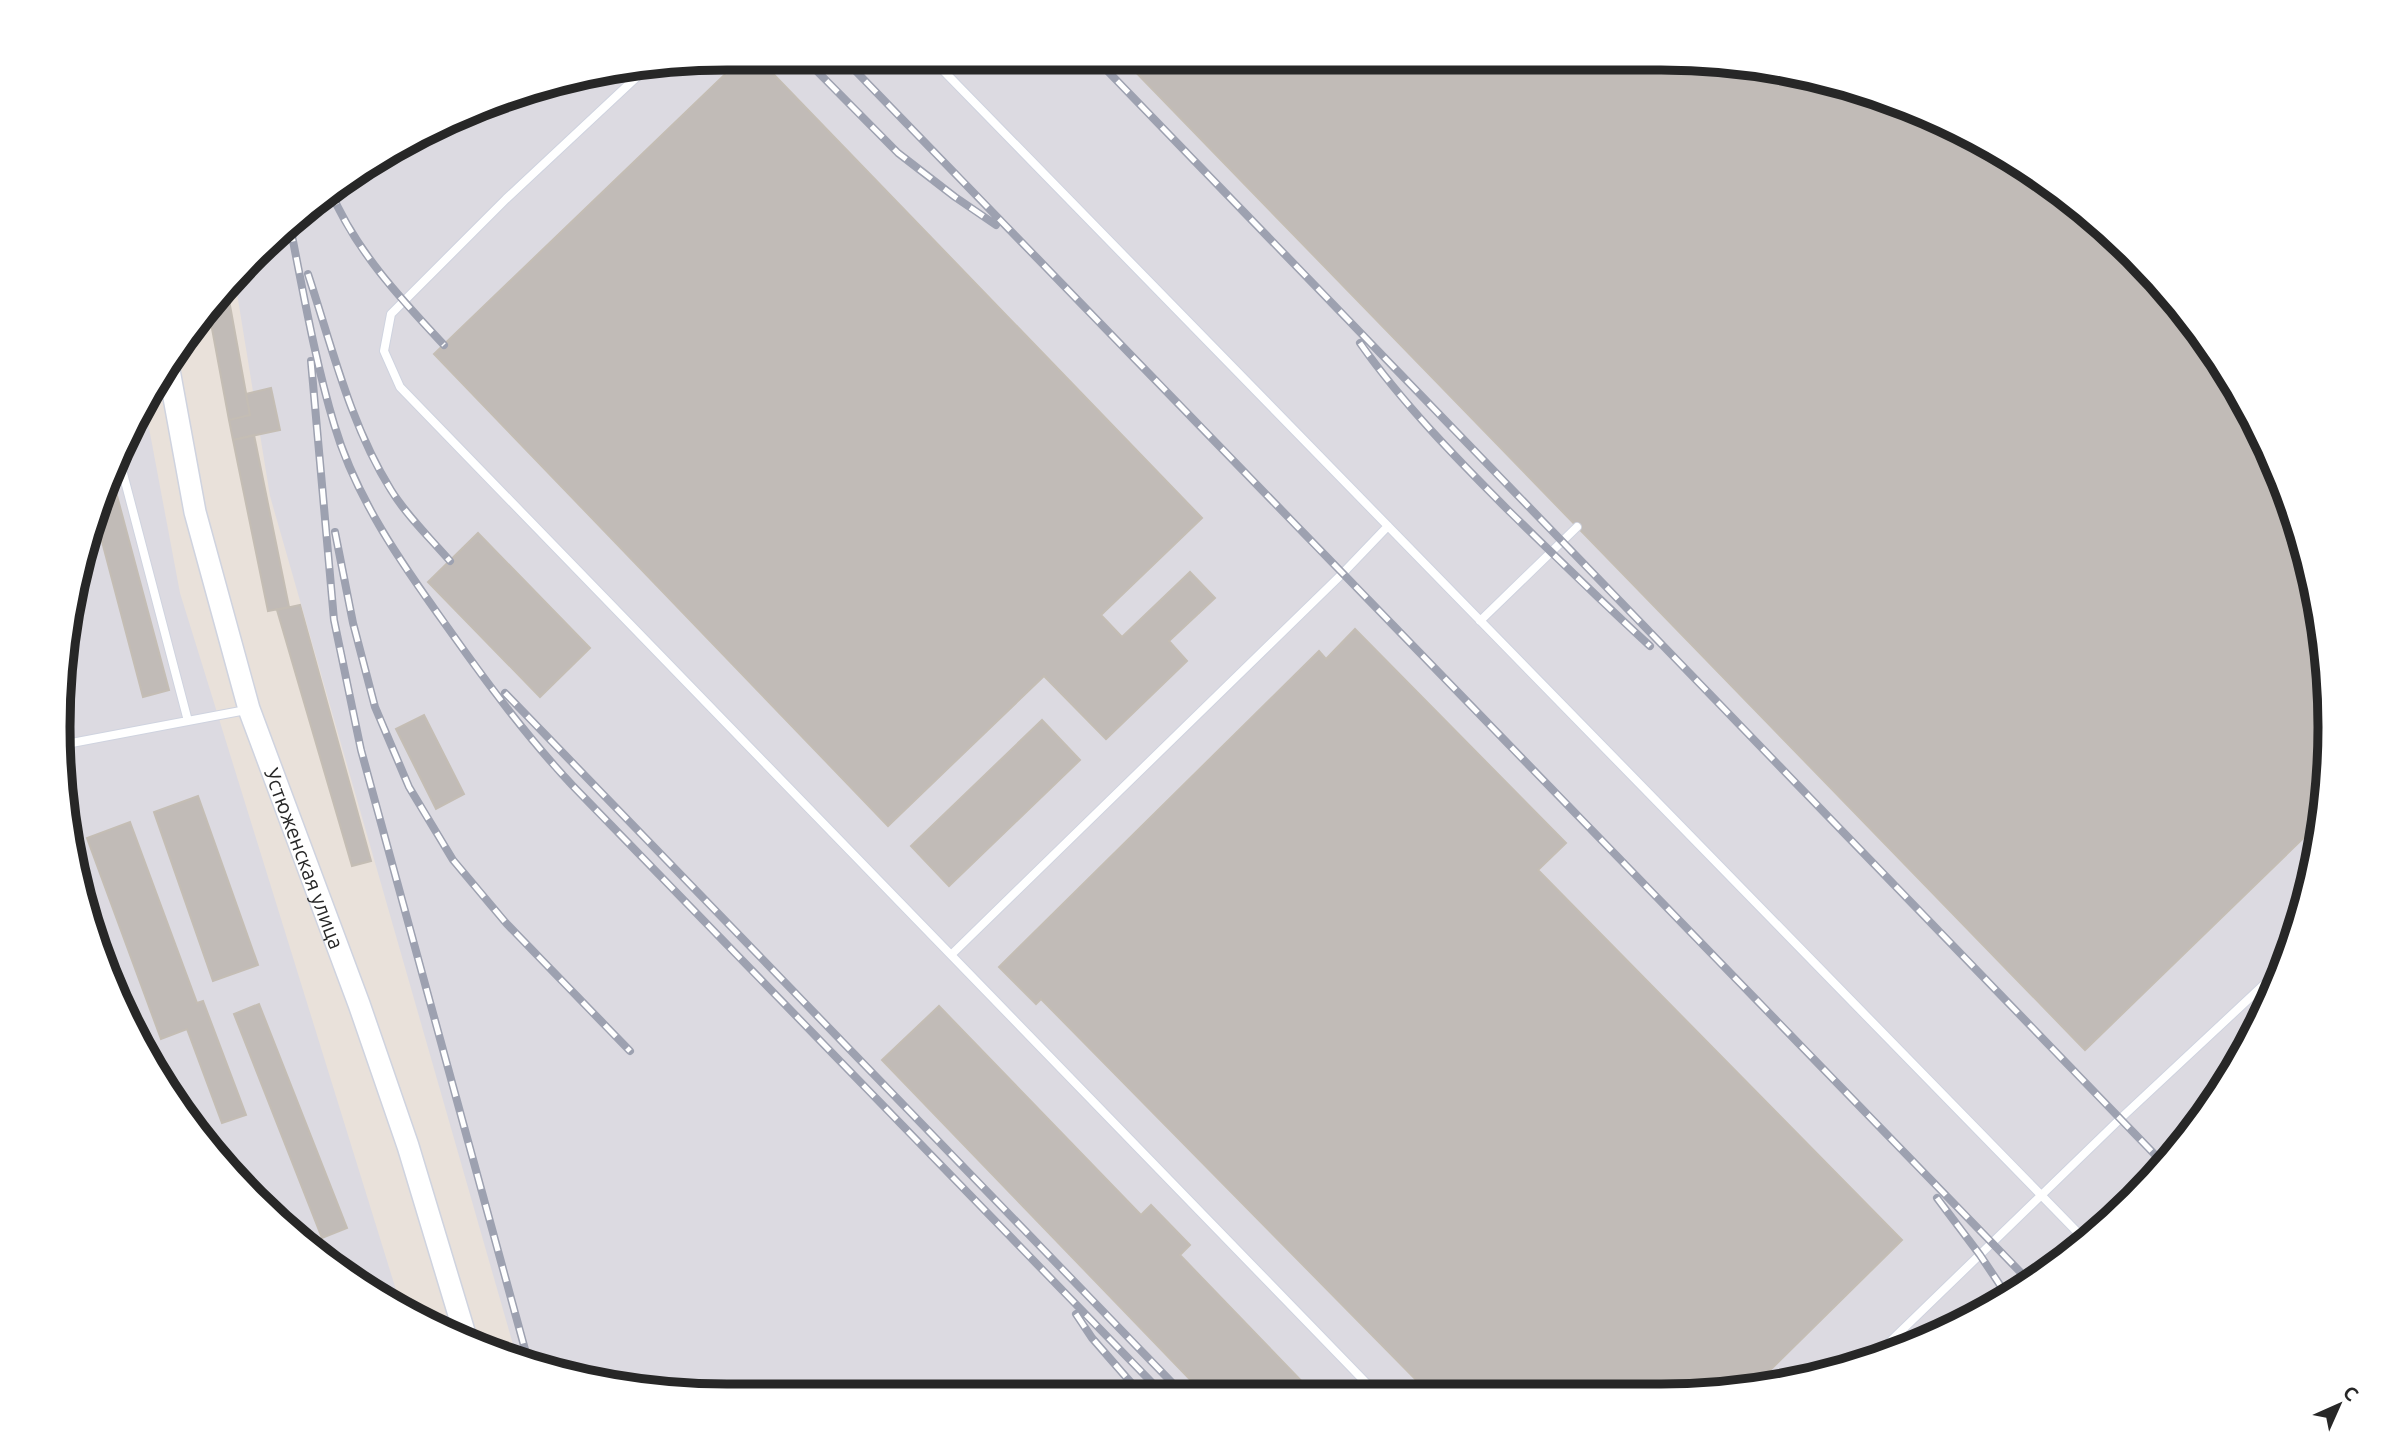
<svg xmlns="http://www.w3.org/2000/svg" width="2388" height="1454" font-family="Ubuntu,sans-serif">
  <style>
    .industrial { fill: #dcdae1 }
    .building { fill: #c1bbb7; stroke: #c4bdb4; stroke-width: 2 }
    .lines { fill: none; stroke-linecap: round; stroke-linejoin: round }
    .lane-casing { stroke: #cfd3df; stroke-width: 10 }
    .secondary-casing { stroke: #cfd3df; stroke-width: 24 }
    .lane { stroke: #fff; stroke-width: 8 }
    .secondary { stroke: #fff; stroke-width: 21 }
    .rail-casing { stroke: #9da1b0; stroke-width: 8 }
    .rail { stroke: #fff; stroke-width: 5; stroke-dasharray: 16; stroke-linecap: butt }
    .labels { text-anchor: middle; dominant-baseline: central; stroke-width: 6; stroke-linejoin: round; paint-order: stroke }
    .street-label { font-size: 21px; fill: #272727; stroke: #fff }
    .rim { fill: none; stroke: #272727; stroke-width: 9 }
  </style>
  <rect width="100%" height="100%" fill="#e9e1da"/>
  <path class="industrial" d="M727,58L1705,59L1877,93L2033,171L2135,254L2218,356L2279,471L2317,597L2330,727L2317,858L2279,983L2217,1099L2134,1200L1996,1306L1877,1361L1748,1391L683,1395L518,1362L270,496L235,281L320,196L512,93Z
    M146,412L180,593L401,1306L355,1283L196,1134L93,942L58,727L93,512Z"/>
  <path class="building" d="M742,58H758L1202,518L1101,615L1122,637L1190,572L1215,598L1169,641L1187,661L1106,739L1044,676L888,826L434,354Z
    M1122,58L1705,59L1877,93L2033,171L2080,209L2197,330L2218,356L2279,471L2317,597L2330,727L2321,821L2085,1050Z
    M227,289L250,415L229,420L208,307Z
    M271,388L280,430L233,440L229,420L250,415L246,394Z
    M254,435L289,607L268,611L233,440Z
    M112,477L169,690L143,697L94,511Z
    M478,533L590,648L540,697L428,582Z
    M300,605L371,861L352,866L277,610Z
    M1355,629L1566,843L1538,870L1902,1240L1750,1390L1428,1392L1041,999L1036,1004L999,967L1319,651L1326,659Z
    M424,715L464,794L436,809L396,729Z
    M1042,720L1080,760L949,886L911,846Z
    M198,796L258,965L213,981L154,812Z
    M130,822L197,1003L203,1001L246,1115L222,1123L187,1029L161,1039L87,838Z
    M259,1004L347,1228L322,1238L234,1014Z
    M939,1006L1141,1215L1151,1205L1190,1245L1180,1255L1312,1392L1203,1393L882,1060Z"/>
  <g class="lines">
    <g class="lane-casing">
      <path id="lane" d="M931,58L2084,1239
        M642,72L506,199L391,314L384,351L400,387L1375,1392
        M120,462L188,721
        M1480,621L1577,527
        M61,745L246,710
        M952,954L1343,573L1388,526
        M1869,1362L2120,1119L2285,965"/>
    </g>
    <g class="secondary-casing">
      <g id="secondary">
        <path id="s1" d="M169,370L195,512L249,709L359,1004L408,1146L466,1338"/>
      </g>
    </g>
    <use href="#lane" class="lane"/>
    <use href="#secondary" class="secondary"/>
    <g class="rail-casing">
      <path id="rail" d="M739,58L741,59
        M804,58L898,153L955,197L996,225
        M843,58L2029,1281
        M1095,58L2164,1164
        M330,190C355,250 400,298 444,345
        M290,226C303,290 315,361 334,424C356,499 402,564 448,628C487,683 527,737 573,786L1162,1393
        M308,274C332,347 350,424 391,490C407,516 430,538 450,561
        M1360,343C1403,404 1457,459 1510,512C1556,557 1602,602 1650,646
        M311,361L334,620L361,750L529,1364
        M335,532L353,623L375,707L409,787L453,860L506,923L630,1051
        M505,693L1182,1393
        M1937,1198L1980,1255L2008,1297
        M1076,1314L1092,1338L1140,1393"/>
    </g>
    <use href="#rail" class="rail"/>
  </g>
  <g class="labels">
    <g class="street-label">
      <text stroke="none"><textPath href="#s1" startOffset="508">Устюженская улица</textPath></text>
    </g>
  </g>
  <path d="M0 0H2388V1454H0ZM727 70H1661A657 657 0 0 1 2318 727V727A657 657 0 0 1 1661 1384H727A657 657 0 0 1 70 727V727A657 657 0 0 1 727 70Z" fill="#fff" fill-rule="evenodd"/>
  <path class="rim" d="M727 70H1661A657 657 0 0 1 2318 727V727A657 657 0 0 1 1661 1384H727A657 657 0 0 1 70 727V727A657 657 0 0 1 727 70Z"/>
  <g transform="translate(2339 1405) rotate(45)" stroke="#ffffff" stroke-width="5" paint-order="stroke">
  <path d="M0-5L12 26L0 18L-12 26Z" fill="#272727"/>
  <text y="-10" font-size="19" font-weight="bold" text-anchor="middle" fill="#272727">С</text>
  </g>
</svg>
